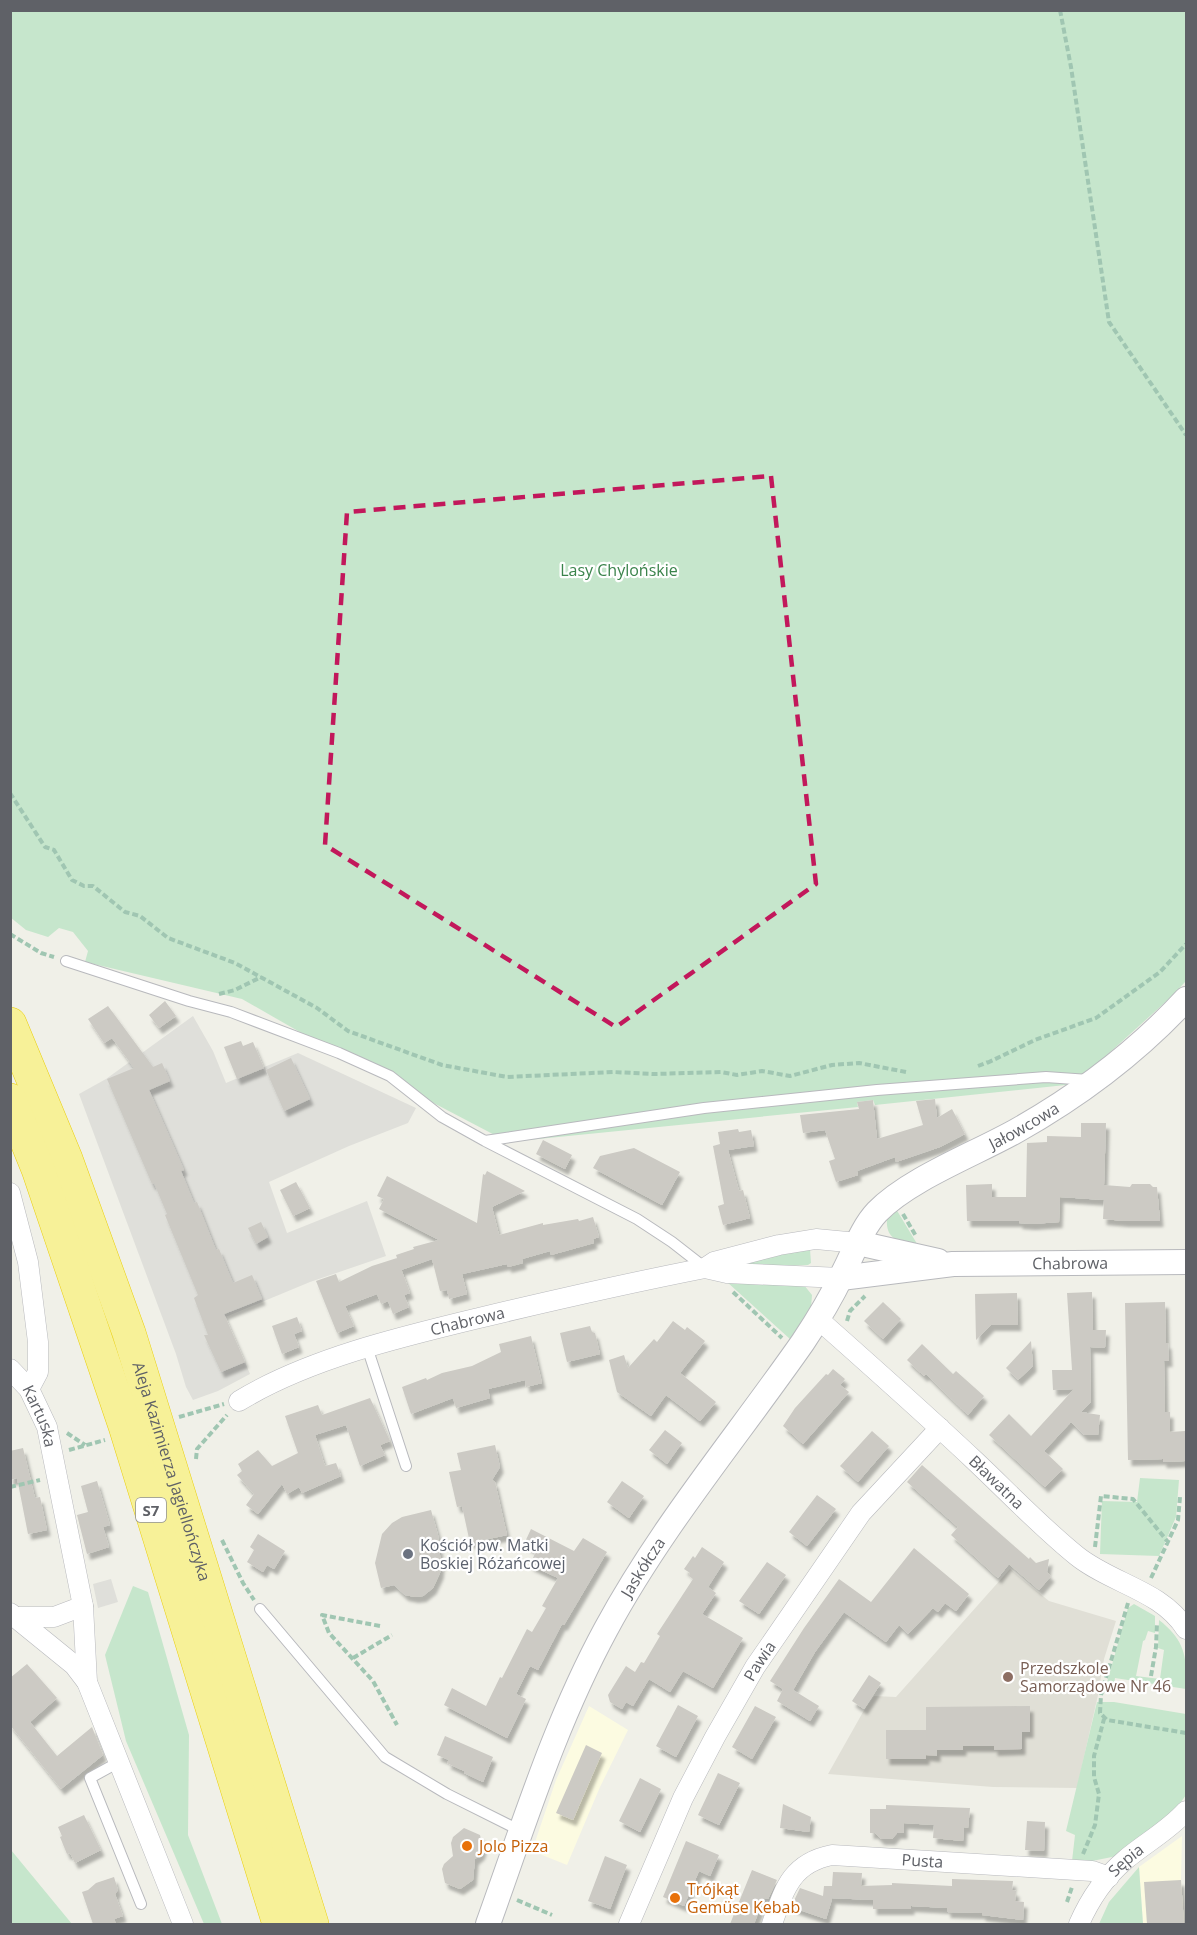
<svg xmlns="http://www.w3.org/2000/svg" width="1197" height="1935" font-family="'Open Sans',sans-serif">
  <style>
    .commercial { fill: #fcfbe1 }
    .industrial { fill: #dfdfda }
    .education { fill: #e0dfd6 }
    .green { fill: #c6e6cc }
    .building { fill: #cccac4; filter: url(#shadow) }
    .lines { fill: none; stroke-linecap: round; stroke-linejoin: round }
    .service-casing { stroke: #b8b9bd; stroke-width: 12 }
    .minor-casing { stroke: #b8b9bd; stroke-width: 21 }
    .tertiary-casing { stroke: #b8b9bd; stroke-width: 26 }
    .motorway-casing { stroke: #eacf0e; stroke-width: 34 }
    .path { stroke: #a0c6b2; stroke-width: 4; stroke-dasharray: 6 3; stroke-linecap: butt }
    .service { stroke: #fff; stroke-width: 10 }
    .minor { stroke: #fff; stroke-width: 20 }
    .tertiary { stroke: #fff; stroke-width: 24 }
    .motorway { stroke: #f7f198; stroke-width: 33 }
    .marked { fill: none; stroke: #c2185b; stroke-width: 4.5; stroke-dasharray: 12 8; stroke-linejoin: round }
    .worship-dot { fill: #6b7280; stroke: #fff; stroke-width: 2 }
    .education-dot { fill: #8d6e63; stroke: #fff; stroke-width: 2 }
    .food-dot { fill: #e8710a; stroke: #fff; stroke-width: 2 }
    .labels { text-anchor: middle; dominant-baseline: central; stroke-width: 4.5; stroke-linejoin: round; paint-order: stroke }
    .shield { fill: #fff; stroke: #8f9095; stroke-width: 1.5 }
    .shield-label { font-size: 15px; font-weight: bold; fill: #5f6167 }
    .park-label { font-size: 16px; fill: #3a834b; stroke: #fff }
    .street-label { font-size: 16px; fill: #5f6167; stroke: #fff }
    .worship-label { font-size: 16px; fill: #5b616d; stroke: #fff; text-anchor: start }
    .education-label { font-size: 16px; fill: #785e54; stroke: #fff; text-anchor: start }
    .food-label { font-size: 16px; fill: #c56008; stroke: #fff; text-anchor: start }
  </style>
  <defs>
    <filter id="shadow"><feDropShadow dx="3.5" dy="6" stdDeviation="1.5" flood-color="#0004"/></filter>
  </defs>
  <rect width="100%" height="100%" fill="#f0f0e8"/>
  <path class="commercial" d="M589,1706L628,1730L600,1787L567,1865L532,1851L556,1780Z
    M1182,1836L1181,1880L1184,1924H1143L1139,1867Z"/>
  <path class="industrial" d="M193,1016L213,1051L226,1083L298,1053L416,1108L408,1123L349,1146L269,1182L287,1233L367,1201L386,1256L310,1282L206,1325L245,1362L250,1374L218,1391L193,1400L186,1387L176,1354L79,1094L106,1079Z
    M111,1579L118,1602L98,1608L93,1584Z"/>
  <path class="education" d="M1010,1569L1049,1601L1116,1621L1104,1659L1098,1695L1077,1788L993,1787L828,1774L863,1712L874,1696L896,1697Z"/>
  <path class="green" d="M10,11H1186V981L1171,997L1075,1084L875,1105L873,1100L857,1102L858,1107L508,1142L319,1043L242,999L85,962L88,951L73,932L59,928L48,937L26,930L10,917Z
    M896,1209L919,1247C901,1242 885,1241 887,1218Z
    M803,1247L810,1249L811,1263L808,1265L734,1268L733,1265Z
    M727,1282L804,1285L812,1295L811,1308L790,1339Z
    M1140,1478L1179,1480L1176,1517L1159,1556L1100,1554L1102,1501L1137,1502Z
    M133,1586L148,1592L189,1735L188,1835L222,1924H204L126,1741L105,1655Z
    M1134,1604L1155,1616V1633L1148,1631L1145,1640L1143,1641L1136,1676L1160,1679L1164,1650L1158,1648L1159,1620C1186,1641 1187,1658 1186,1689L1115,1678L1113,1691L1108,1690L1104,1693L1128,1608Z
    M1097,1702H1114L1186,1714V1795L1181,1802L1174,1810L1117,1856L1082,1863L1072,1861L1075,1835L1066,1831Z
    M11,1850L72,1924H11Z
    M1139,1867L1143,1924H1099L1109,1902Z"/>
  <path class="building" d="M165,1001L176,1016L159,1028L149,1015Z
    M108,1006L153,1067L162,1063L170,1081L149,1090L184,1170L181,1171L194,1203L197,1202L216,1250L219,1249L233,1283L252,1275L262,1299L224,1314L245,1362L221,1372L204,1335H208L194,1298L198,1295L165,1215L167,1214L154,1183L152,1184L107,1079L134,1068L112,1038L104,1043L88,1019Z
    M241,1041L243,1046L253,1042L264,1068L237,1079L224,1047Z
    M291,1058L310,1099L284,1111L266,1070Z
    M935,1099L937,1118L952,1109L965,1134L940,1147L896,1162L895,1157L857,1171L858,1175L836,1182L829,1161L835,1159L825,1130L803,1133L800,1115L859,1109L857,1102L873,1100L877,1139L923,1125L916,1101Z
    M1081,1123H1106L1104,1185L1130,1187L1132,1184H1150L1153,1187H1157L1160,1221H1125L1103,1219L1104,1200L1060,1197L1059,1222L1032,1224L1019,1223V1221H967L966,1185L992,1184V1197H1026L1027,1143L1047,1142V1136L1081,1137Z
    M738,1129L739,1132L751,1130L754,1146L728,1150L739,1191L743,1190L750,1218L723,1225L718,1206L724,1204L713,1146L720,1144L718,1132Z
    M543,1140L572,1155L565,1169L536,1154Z
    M634,1148L680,1172L662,1205L593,1168L600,1156Z
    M487,1171L525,1191L492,1207L499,1235L543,1223V1225L578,1219L579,1221L593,1217L599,1237L593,1239L594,1243L551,1255L550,1251L522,1259L523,1263L508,1267L507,1264L462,1274L467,1294L449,1299L447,1290L440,1291L432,1259L401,1270L396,1255L414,1249L413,1247L439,1240L379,1209L384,1199L377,1196L387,1176L477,1223L483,1174L485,1175Z
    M296,1182L310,1208L293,1216L280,1190Z
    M261,1222L268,1237L256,1244L248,1228Z
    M397,1258L410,1293L404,1295L409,1307L393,1314L388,1301L381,1304L377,1294L345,1306L354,1326L337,1333L316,1281L336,1274L339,1282L372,1266Z
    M1092,1292L1093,1330H1106L1105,1348L1090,1347L1091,1402L1081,1412L1100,1415L1098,1435H1084L1071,1422L1044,1451L1063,1469L1045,1487L989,1435L1009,1414L1031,1436L1074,1389L1053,1390L1052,1370H1072L1067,1293Z
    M1017,1293L1018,1325H991L976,1340L975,1294Z
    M883,1302L901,1319L883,1339L864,1321Z
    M1165,1302L1166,1343H1168L1169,1361H1164L1165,1412H1170V1432L1185,1431V1461L1163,1462V1459L1128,1460L1125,1303Z
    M297,1317L302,1331L294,1334L299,1347L282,1354L272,1326Z
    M673,1321L685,1330L687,1327L705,1341L680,1373L716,1402L700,1421L666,1395L651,1416L617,1392L609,1360L624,1355L628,1368L654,1339L657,1342Z
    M590,1326L592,1332L595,1333L600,1354L567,1362L560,1333Z
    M531,1336L542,1383L526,1387L525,1380L488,1389L490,1398L456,1408L453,1398L411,1414L402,1387L426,1378L427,1380L442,1373L472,1366L501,1352L499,1344Z
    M1031,1341L1033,1366L1018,1380L1006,1368Z
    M922,1344L953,1374L956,1371L984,1396L968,1415L926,1374L924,1376L907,1360Z
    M833,1369L845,1379L840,1385L849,1392L803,1444L783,1426L795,1408L826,1374L828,1375Z
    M370,1398L390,1441L380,1445L385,1455L360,1466L346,1425L315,1435L325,1466L336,1463L341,1476L302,1493L299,1487L287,1494L282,1484L258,1514L246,1505L254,1494L237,1475L242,1471L238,1464L258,1450L272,1466L298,1453L285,1416L318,1405L322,1415Z
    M665,1430L682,1443L667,1464L649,1450Z
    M872,1431L889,1446L858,1482L840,1466Z
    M495,1445L500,1467L492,1480L495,1482L507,1535L470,1543L462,1506L457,1507L449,1472L461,1470L457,1453Z
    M23,1448L35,1498L40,1497L47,1530L28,1534L17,1478L10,1480V1451Z
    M922,1465L1029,1559L1030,1557L1036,1563L1049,1559L1047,1572L1051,1576L1039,1590L1009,1564L998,1578L951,1535L958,1527L907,1482Z
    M97,1481L110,1525L103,1527L109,1547L87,1554L77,1515L88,1512L81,1486Z
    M622,1481L644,1496L629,1518L607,1502Z
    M817,1495L836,1509L807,1546L789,1532Z
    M431,1510L438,1535L441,1565L440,1573L433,1588L423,1596L415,1597L405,1595L394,1585L381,1588L375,1563L382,1534L392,1523L402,1517Z
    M531,1529L574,1551L583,1538L607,1552L564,1625L562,1624L538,1670L530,1666L516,1694L526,1699L507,1738L444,1705L452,1688L486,1706L500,1677L502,1678L527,1629L532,1632L546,1608L542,1606L558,1578L530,1565L536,1551L524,1544Z
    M258,1534L285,1551L274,1569L267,1565L263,1572L247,1562L254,1550L250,1547Z
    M702,1547L724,1562L708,1587L716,1593L702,1614L743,1638L713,1688L683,1671L670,1692L649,1679L633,1706L626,1702L622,1709L610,1702L608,1695L626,1666L635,1672L641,1662L644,1663L660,1636L657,1634L693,1579L689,1576L690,1573L684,1569L693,1556L695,1558Z
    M914,1548L969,1594L956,1611L945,1603L938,1612L933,1608L908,1634L899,1625L886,1642L844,1612L815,1652L793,1690L819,1706L810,1721L777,1701L783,1689L770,1681L804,1628L839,1579L871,1602Z
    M767,1562L786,1575L759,1614L739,1601Z
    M27,1664L57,1698L30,1722L57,1756L92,1727L103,1755L61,1789L10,1725V1678Z
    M869,1675L881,1683L864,1709L852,1701Z
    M678,1705L698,1716L676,1757L656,1746Z
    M755,1706L776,1717L752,1759L732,1747Z
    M1030,1706V1732H1022V1749L994,1750V1746H963V1750H937V1756L926,1755V1759H886V1730H926V1707Z
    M445,1736L493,1757L483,1782L464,1773V1771L447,1763L449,1760L437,1755Z
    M586,1745L602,1753L573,1820L556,1813Z
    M718,1773L740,1783L719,1825L698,1815Z
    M640,1778L661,1789L640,1832L619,1821Z
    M783,1804L811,1817L809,1832L780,1828Z
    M886,1805L970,1808L968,1828L964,1827L963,1841L933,1838L934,1825L904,1823V1833H897L892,1839H881L875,1833H870V1809H886Z
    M84,1815L101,1850L75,1863L70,1853L67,1854L60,1837L62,1836L58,1827Z
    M1027,1821L1045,1822L1044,1851L1025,1850Z
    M464,1828L480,1835L483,1848L481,1854L475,1859L473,1880L460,1889L445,1883L442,1869L444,1864L453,1856L451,1843L453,1837Z
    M686,1841L719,1855L710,1876L699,1871L684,1906L663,1897Z
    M605,1856L627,1865L610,1909L588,1901Z
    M752,1870L777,1880L768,1899L764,1898L754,1924H730Z
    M833,1872L862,1873L861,1886L892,1885V1883L952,1886V1879L1013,1881L1012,1890L1016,1891L1015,1901L1024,1902L1023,1920L982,1915V1913L947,1912V1908L911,1906V1909H873V1900L830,1898L832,1899L826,1919L791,1907L800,1888L823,1896L824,1886H832Z
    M114,1877L118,1890L115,1894L123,1916L114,1919L116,1924H93L82,1892L88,1890L96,1883Z
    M1181,1880L1184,1924H1147L1144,1882Z"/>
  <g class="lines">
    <g class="service-casing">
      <path id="service" d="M66,961L189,1001L231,1012L339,1053L390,1076L442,1117L485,1141L637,1219L672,1242L704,1267
        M485,1141L704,1108L877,1090L1046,1077L1089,1080
        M367,1347L406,1466
        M260,1609L385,1757L447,1794L521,1831
        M119,1762L90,1778L141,1904"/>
    </g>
    <g class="minor-casing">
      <g id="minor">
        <path d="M10,1193L28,1262L38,1342V1372L29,1389"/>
        <path d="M705,1268L727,1273L841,1278"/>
        <path id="s1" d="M818,1319C870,1365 923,1412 974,1460C1008,1492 1041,1527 1077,1556C1112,1584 1161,1590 1186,1629"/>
        <path id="s2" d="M10,1369L29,1389L47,1427L83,1606L87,1682L183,1924"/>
        <path id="s3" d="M239,1401C308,1359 400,1337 479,1318C554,1300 629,1283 705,1268L714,1262L779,1245L816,1239L858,1243"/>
        <path d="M10,1613L74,1665L87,1682"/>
        <path d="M16,1617H54L83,1606"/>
        <path id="s4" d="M629,1924L683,1798L715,1737L755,1667L861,1513L940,1428"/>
        <path id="s5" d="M772,1924C784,1890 791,1863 832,1855L1092,1871L1109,1877"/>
        <path id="s6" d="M1079,1924C1089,1901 1105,1877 1125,1860C1145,1843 1168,1831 1186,1811"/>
      </g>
    </g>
    <g class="tertiary-casing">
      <g id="tertiary">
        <path d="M858,1243L938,1261"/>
        <path id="s7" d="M841,1278L953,1264L1186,1262"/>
        <path id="s8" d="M488,1924C524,1824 555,1723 606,1629C661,1527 736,1438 803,1342C817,1321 831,1298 842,1275C853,1255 861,1229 877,1212C909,1179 975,1154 1016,1131C1080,1095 1136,1053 1186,999"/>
      </g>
    </g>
    <g class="motorway-casing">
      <g id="motorway">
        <path id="s9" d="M10,1024L66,1159L129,1333L312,1924"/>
        <path d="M10,1100L38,1169L125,1426L279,1924"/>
      </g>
    </g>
    <path class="path" d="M1060,10L1071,67L1109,322L1186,435
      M10,793L45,847L54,850L72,880L84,886H93L125,912L140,916L168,938L235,963L317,1008L348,1031L442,1065L507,1077L613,1072L654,1074L721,1072L737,1075L762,1071L790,1076L832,1065L859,1063L906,1072
      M10,934L41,953L54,957
      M219,994L235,990L261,977
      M987,1063L1035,1040L1096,1018L1160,972L1186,944
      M978,1066L988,1062
      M903,1214L916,1236
      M733,1292L782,1338
      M847,1321L850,1311L865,1296
      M179,1417L224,1404
      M67,1433L85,1445
      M69,1450L105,1440
      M196,1459L197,1449L227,1415
      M10,1487L40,1480
      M222,1540L243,1583L254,1600
      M1095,1547L1101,1496L1133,1499L1168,1542
      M1151,1578L1178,1520L1180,1497
      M1128,1603L1101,1695L1100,1713L1107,1720L1186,1733
      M380,1626L322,1615L329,1633L373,1681L397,1725
      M353,1658L392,1635
      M1151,1676L1156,1647L1157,1624
      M1083,1854L1095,1825L1099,1794L1094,1777V1756L1104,1719
      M517,1900L552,1915
      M1067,1902L1072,1887"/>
    <use href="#service" class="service"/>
    <use href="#minor" class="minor"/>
    <use href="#tertiary" class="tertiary"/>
    <use href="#motorway" class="motorway"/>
  </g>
  <path class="marked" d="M771,476L816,884L616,1027L325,845L347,512Z"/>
  <circle class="worship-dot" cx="408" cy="1554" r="6"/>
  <circle class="education-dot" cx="1008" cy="1677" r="6"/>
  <g class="food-dot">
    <circle cx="467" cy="1846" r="6"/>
    <circle cx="675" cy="1898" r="6"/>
  </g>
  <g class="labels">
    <rect class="shield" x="136" y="1498" width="30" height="24" rx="4.5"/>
    <g class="shield-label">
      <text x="151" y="1510">S7</text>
    </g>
    <g class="park-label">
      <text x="619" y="570">Lasy Chylońskie</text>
    </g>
    <g class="street-label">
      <text stroke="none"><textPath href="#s8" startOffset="987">Jałowcowa</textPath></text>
      <text stroke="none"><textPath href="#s7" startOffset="230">Chabrowa</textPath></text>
      <text stroke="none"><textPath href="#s3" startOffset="243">Chabrowa</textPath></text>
      <text stroke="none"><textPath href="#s2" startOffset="57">Kartuska</textPath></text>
      <text stroke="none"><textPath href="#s9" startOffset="476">Aleja Kazimierza Jagiellończyka</textPath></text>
      <text stroke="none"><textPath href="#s1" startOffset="242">Bławatna</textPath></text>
      <text stroke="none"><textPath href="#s8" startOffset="390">Jaskółcza</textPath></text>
      <text stroke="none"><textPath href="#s4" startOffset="294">Pawia</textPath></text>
      <text stroke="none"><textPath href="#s5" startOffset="188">Pusta</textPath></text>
      <text stroke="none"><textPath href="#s6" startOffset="80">Sępia</textPath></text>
    </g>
    <g class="worship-label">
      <text x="420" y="1545">Kościół pw. Matki<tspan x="420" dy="18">Boskiej Różańcowej</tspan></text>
    </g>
    <g class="education-label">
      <text x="1020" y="1668">Przedszkole<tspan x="1020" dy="18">Samorządowe Nr 46</tspan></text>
    </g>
    <g class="food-label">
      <text x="479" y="1846">Jolo Pizza</text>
      <text x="687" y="1889">Trójkąt<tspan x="687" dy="18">Gemüse Kebab</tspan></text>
    </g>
  </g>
  <rect width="1197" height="1935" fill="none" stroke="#5f6167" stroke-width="24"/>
</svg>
